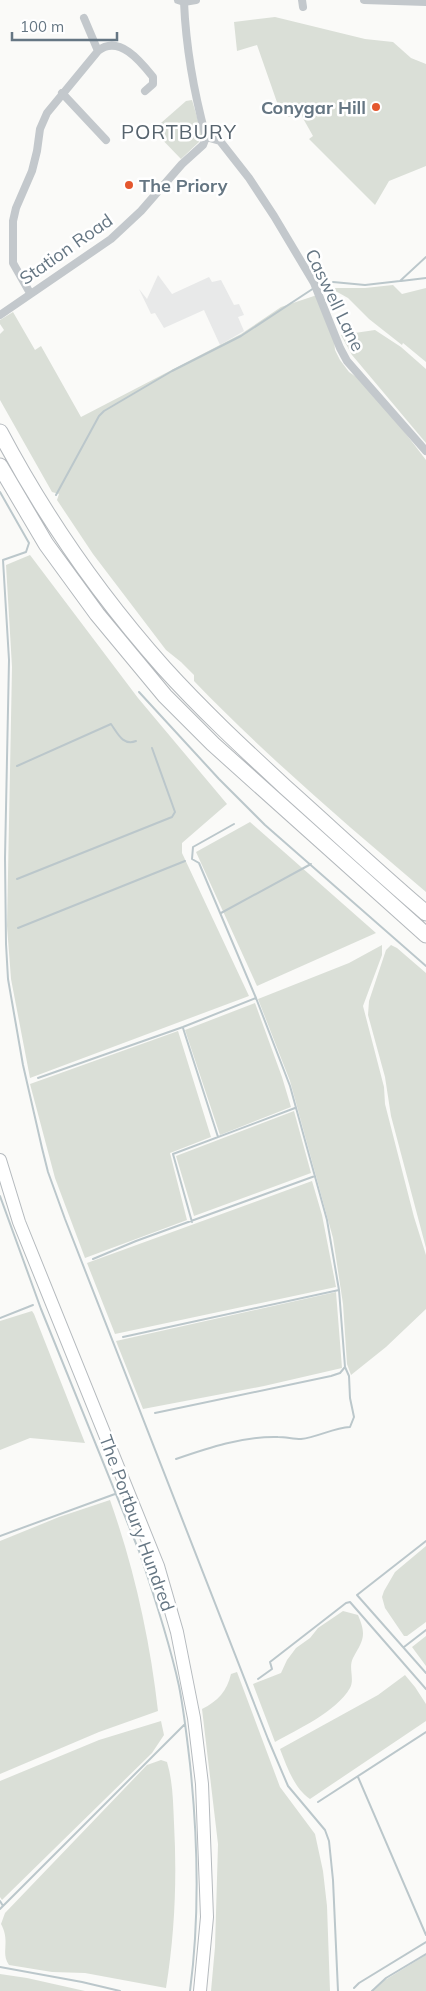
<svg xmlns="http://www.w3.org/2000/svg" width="426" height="1991" font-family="Mulish,sans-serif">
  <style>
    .built { fill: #e8e9e9 }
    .green { fill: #dadfd7 }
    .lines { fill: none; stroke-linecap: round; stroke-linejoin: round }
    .stream { stroke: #bbc7cb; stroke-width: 2 }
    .primary-casing { stroke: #b5babe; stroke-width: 14 }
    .motorway-casing { stroke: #b4b9bd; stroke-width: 17 }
    .minor { stroke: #c3c8cc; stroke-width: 8 }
    .primary { stroke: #fff; stroke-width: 12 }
    .motorway { stroke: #fff; stroke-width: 15 }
    .poi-dot { fill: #e4572e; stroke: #fff; stroke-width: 2 }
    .labels { text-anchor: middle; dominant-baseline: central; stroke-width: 5; stroke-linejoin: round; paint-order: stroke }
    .poi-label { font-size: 18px; font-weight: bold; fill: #657683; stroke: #fff; text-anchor: end }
    .street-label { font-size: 18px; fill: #657683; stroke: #fff }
    .quarter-label { font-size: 20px; letter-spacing: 1px; fill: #57646e; stroke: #fff }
  </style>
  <rect width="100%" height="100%" fill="#fafaf8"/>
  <path class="built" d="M158,275L172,294L209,277L212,282L221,280L234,305L239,304L244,315L238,317L244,331L220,345L204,310L164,328L155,313L151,314L139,289L147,299Z"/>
  <path class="green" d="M275,17L365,39L393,42L411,58L426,64V166L389,181L375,205L309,139L313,136L300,113L289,117L279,108L257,45L237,51L234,22Z
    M192,100L202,134L199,142L181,159L153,130L186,101Z
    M393,285L402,294L426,288V362L403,343L402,345L369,319L348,298L330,288H365Z
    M317,295L334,339L335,350L340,360L349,372L362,381L396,421L426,460V892C346,824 267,757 194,681V675L181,662L166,650L93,554L57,500L59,494L52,492L0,400V334L4,330L0,324V320L13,312L35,350L41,346L81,417L241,334L281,307Z
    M375,330L401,347L426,369V443L352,355L341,335Z
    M30,555L138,698L227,804L182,843V853L249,996L30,1078L11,979L7,926L12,667L6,565Z
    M250,822L376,933L257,986L196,852Z
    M382,945V955L363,1006L384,1087L385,1104L414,1217L426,1255V1309L386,1347L351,1375L347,1364L343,1304L333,1238L290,1081L258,999L349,963Z
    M391,945L397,948L426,973V1248L391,1116L385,1077L368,1015L369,1001L386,950Z
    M255,1003L282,1077L291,1107L220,1135L185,1030Z
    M178,1031L211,1137L170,1153L187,1220L85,1258L55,1178L30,1084Z
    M294,1111L311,1173L194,1216L176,1156Z
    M312,1181L322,1215L336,1287L115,1334L87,1263Z
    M336,1292L342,1368L264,1386L143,1409L116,1341Z
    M32,1311L34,1314L85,1443L30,1438L0,1450V1321Z
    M110,1500C134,1568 150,1639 158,1711L99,1732L0,1774V1541L59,1517Z
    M426,1546V1622L407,1636H404L385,1608L382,1597L384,1591L395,1572Z
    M343,1611L358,1615C367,1636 363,1640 353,1658C348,1668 355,1679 350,1688C336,1712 298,1729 275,1742L253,1684L281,1673L287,1660L296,1648L310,1638L318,1628Z
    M426,1636V1666L412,1647Z
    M237,1672L280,1787L315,1834L323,1871L327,1906L330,1991H211L215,1947L218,1844L202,1709C218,1701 227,1691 231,1674Z
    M405,1675L415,1687L426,1704V1721L310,1799C294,1788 287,1767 280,1749L378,1695Z
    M161,1721L164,1735L152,1753L2,1900L0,1897V1781L99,1740Z
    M161,1760L167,1762C173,1782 173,1802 174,1823C177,1878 175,1933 166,1988L85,1973L52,1972L9,1965C0,1953 11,1942 1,1924L5,1913L147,1765Z
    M426,1955V1991H371L385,1980Z
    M0,1974L27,1978L85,1991H0Z"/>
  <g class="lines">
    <path class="stream" d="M401,281L426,278
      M333,282L365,285L400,281L426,257
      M0,492L29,543L26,552L3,560L9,660L5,858L6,944L8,979L23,1065L42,1148L48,1172L65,1219L268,1739L288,1786L325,1830L329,1841L333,1880L338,1991
      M56,495L99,416L104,411L172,371L241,336L314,288
      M139,692L219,779L265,825L426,966
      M17,766L111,724C118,734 123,746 136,741
      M17,879L172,817L175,812L152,748
      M221,913L311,864
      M18,928L185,861
      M183,1028L218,1137
      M38,1078L183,1027L256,998
      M0,1196L41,1309L139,1551C154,1595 169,1640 179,1686C184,1711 187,1738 190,1764C198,1840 200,1915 190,1991
      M192,1222L173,1154L295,1108
      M93,1259L136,1241L315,1176
      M0,1318L33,1305
      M123,1337L339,1290
      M155,1413L331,1376L340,1373L345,1367
      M176,1459C208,1448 243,1436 278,1437C286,1437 293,1439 301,1439C318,1437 333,1428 350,1427L354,1417L350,1398L349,1376L345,1367L339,1290L327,1220L290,1086L256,998L199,863L192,859L193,847L234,824
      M0,1536L115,1494
      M426,1541L357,1595L426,1673
      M404,1647L426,1630
      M258,1679L272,1669L270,1662L346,1603L350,1602L426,1689
      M358,1777L426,1935
      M318,1802L426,1732
      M0,1901L3,1906
      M0,1909L185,1724
      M0,1967L82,1982L120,1991
      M354,1988L359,1983L426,1942
      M372,1991L386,1978L426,1954"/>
    <g class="primary-casing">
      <path id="primary" d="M0,1160L19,1222L158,1566L177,1632L194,1718L202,1784L207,1917L200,1991"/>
    </g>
    <g class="motorway-casing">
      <path id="motorway" d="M0,432C45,517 100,596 164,668C202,710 243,748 285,787C332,829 378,872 426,913
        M0,466L46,544L97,614L165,696L213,744L426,935"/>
    </g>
    <path class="minor" d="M178,0L184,2L196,0
      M302,0L303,7
      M364,0L426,2
      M184,2C186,49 194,93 206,137
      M98,51C119,34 141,62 153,77V84L145,91
      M62,93L106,140
      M206,137L220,141L249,178L274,216L314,283L340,348L347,361L426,451
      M30,293L13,263V221L16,208L32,171L37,151L40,129L47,113L98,51L84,18
      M0,315L111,239L141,211L182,164L203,145L206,137"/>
    <use href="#primary" class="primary"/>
    <use href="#motorway" class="motorway"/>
  </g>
  <g class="poi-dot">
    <circle cx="376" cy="107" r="5"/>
    <circle cx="129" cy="185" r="5"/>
  </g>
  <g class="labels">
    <g class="poi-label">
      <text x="366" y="107">Conygar Hill</text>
      <text x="139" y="185" text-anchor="start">The Priory</text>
    </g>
    <g class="street-label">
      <text transform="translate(66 249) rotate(-35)">Station Road</text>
      <text transform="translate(335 300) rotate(64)">Caswell Lane</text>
      <text transform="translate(137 1523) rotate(70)">The Portbury Hundred</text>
    </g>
    <g class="quarter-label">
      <text x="179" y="131">PORTBURY</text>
    </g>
  </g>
  <path d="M12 32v8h105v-8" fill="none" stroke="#657683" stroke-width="2.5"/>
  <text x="20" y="32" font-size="15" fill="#657683" stroke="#ffffff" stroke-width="4" paint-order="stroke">100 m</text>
</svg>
